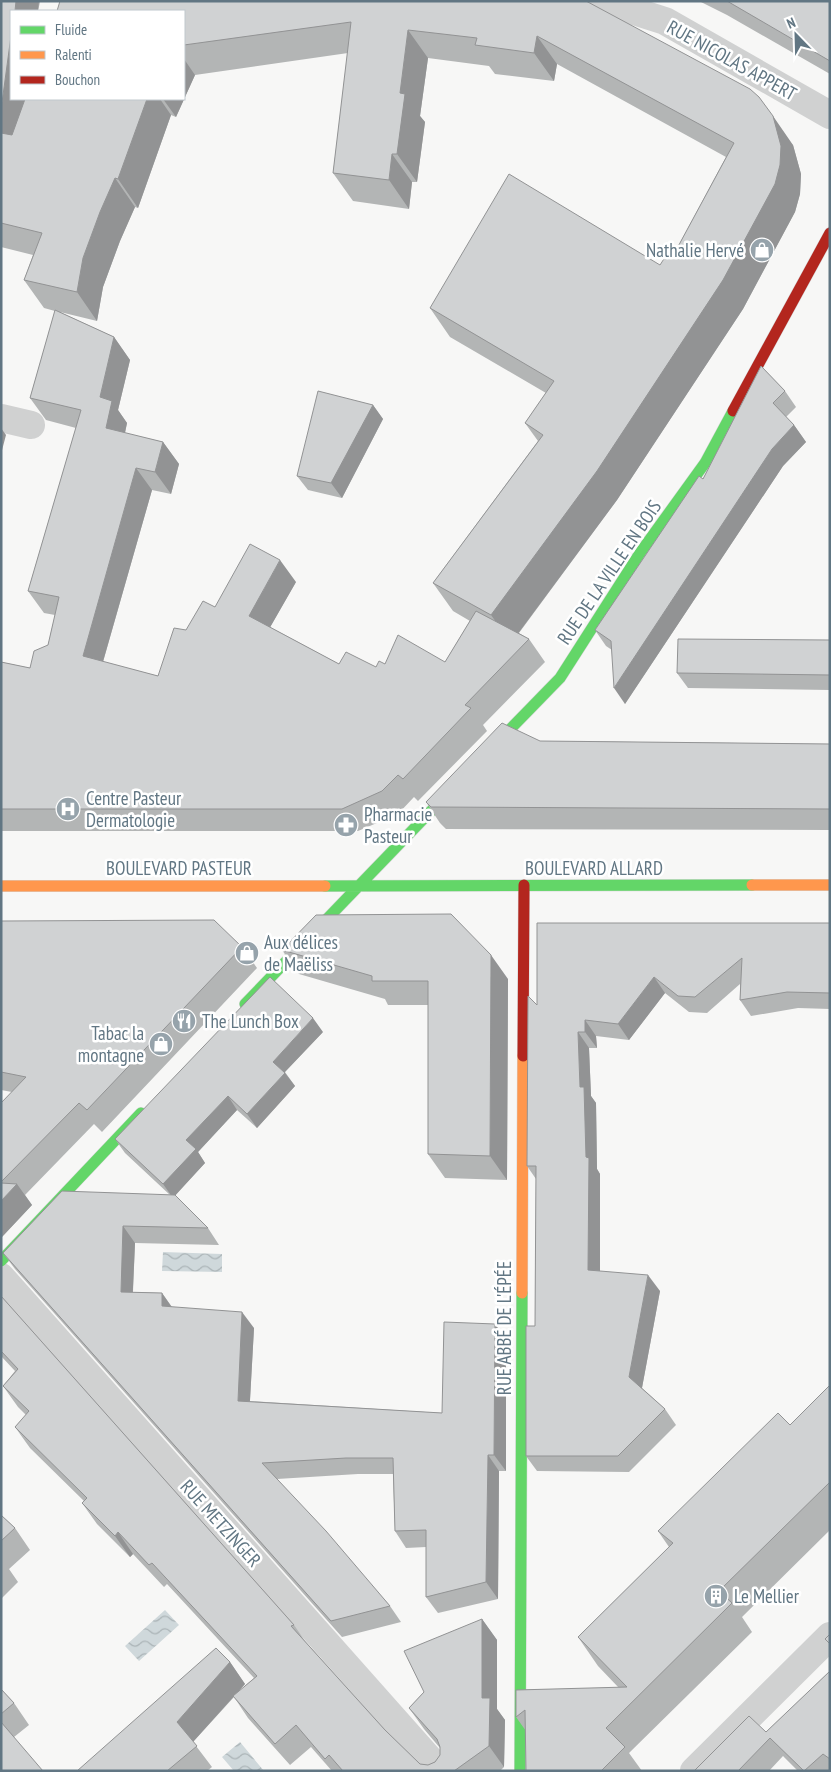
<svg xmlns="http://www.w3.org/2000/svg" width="831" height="1772" font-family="'PT Sans Narrow',sans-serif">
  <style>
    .water { fill: url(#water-waves) }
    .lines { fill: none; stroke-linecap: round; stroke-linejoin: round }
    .fast-casing { stroke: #d4d5d6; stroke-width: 12 }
    .slow-casing { stroke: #d4d5d6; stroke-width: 12 }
    .jam-casing { stroke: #d4d5d6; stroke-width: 12 }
    .street { stroke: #d0d1d1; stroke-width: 28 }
    .fast { stroke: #63d668; stroke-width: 11 }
    .slow { stroke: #ff974d; stroke-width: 11 }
    .jam { stroke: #b3261e; stroke-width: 11 }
    .wall { fill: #b3b5b5; fill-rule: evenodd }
    .shaded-wall { fill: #929394 }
    .building { fill: #d0d2d3; stroke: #929394 }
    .labels { text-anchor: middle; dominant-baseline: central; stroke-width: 5; stroke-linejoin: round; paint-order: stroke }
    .street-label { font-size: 19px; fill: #617683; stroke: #fff }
    .poi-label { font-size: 19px; fill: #617683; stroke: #fff; text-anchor: start }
  </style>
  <defs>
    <pattern id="water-waves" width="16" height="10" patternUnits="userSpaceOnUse" patternTransform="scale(1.25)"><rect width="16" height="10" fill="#cfd8db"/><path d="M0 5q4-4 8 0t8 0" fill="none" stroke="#abb4b7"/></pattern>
  </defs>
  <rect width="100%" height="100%" fill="#f7f7f6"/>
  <path class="water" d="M163,1252L222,1254V1272L162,1271Z
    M165,1610L179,1625L139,1661L125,1646Z
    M240,1742L264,1771H234L222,1757Z"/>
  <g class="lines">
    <g class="fast-casing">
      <path id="fast" d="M486,754L560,678L640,553L705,463L733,411
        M325,886L752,885
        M245,1004L458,783
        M1,1261L141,1113
        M520,1771L522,1293"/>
    </g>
    <g class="slow-casing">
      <path id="slow" d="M752,885H830
        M1,886H325
        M522,1293L523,1056"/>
    </g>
    <g class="jam-casing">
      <path id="jam" d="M733,411L830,233
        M523,1056L524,885"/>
    </g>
    <path class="street" d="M602,1L665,21L830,115
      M1,418L31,425
      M1,1277L440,1771
      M694,1771L830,1636"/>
    <use href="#fast" class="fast"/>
    <use href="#slow" class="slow"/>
    <use href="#jam" class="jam"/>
  </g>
  <path class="wall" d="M1,1L40,2L38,11H11V99H184V11L586,1L793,145L801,174L800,194L795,212L743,309L617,500L519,633L529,639L545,662L483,725L487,731L418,801L414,797L398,814L358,831H1V662L30,668L48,645L55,615L44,613L28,591L76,428L46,420L30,398L55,311L44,308L24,280L33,255L1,247ZM348,53L333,173L353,201L409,209L412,182H417L425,122L420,116L428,58L489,66L495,74L554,81L557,64L726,157L674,254L660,265L430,308L450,337L546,393L525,423L538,441L433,583L453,611L470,621L445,662L385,664L376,667L339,664L270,627L296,582L215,607L186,630L158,676L103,662L152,490L171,494L179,464L163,442L125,433L127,423L118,410L130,360L114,337L60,312L97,321L103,287L120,241L135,207L138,208L171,115L176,117L195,75Z
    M699,1H830V74L727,15Z
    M761,366L785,391L796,407L786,417L794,425L806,442L783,466L625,704L612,650L606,646L595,630L703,479Z
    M373,405L383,419L342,498L308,490L297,476Z
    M830,640V690L688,688L677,673Z
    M540,741L830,744V830L446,829L440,823L426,802Z
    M1,921L242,947L257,968L102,1132L94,1124L25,1195L32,1205L1,1238V1103L12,1092L1,1090Z
    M830,923V1009L798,1008L751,1016L740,1000V984L707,1013L689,1012L665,993L629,1040L596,1036L597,1048H589L591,1096L596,1103L597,1169L600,1174V1271L660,1291L642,1388L665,1409L676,1425L629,1472L537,1471L526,1456L535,1326L536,1179L527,1166L537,1005Z
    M282,950L508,979L507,1180L445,1178L428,1154V1005H388L385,999L299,974Z
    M323,1032L285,1072L295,1086L257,1128L237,1110L198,1152L205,1163L175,1195L208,1228L219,1245L135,1243L133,1292L162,1293L172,1307L254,1328L250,1401L442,1413L495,1324L506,1340V1471H499L498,1599L438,1613L426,1597V1547L406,1548L395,1531L393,1474H358L277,1479L390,1606L401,1622L342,1637L15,1269L3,1253L170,1195L125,1153L115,1139Z
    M1,1296L294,1625L305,1641L385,1730L420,1764L428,1765L435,1762L440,1755V1748L424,1729L409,1708L424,1692L482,1619L497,1640V1709L505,1720L504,1767L500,1771H332L311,1747L290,1765L248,1718L234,1697L193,1742L212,1767L207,1771H77L230,1662L245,1684L237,1693L254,1678L167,1584L164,1587L133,1554L130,1557L97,1524L82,1503L84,1501L30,1448L15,1427L26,1415L18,1407L3,1386L15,1371L1,1356Z
    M830,1385V1530L742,1617L752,1632L629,1753L642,1771H526V1731L516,1717V1690L619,1688L598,1666L578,1637L669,1547L658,1531L790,1425Z
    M1,1515L15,1528L30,1550L9,1569L18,1582L1,1599Z
    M830,1671V1771H798L783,1756L769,1771H694L766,1732Z
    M1,1689L14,1703L29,1725L14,1737L1,1771Z"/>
  <path class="shaded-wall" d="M16,1H39L38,11H15Z
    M408,30L428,58L420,116L425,122L417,182L397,154L400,93Z
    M11,36V99H27L18,161L1,136V110Z
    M537,36L557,64L554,81L534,53Z
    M184,59L195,75L176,117L163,99H184Z
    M147,99H160L171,115L138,208L118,179Z
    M773,116L793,145L801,174L800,194L795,212L743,309L617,500L511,643L491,615Z
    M392,154L412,182L409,209L389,180Z
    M115,178L135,207L120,241L103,287L97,321L77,292L83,258L100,212Z
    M114,337L130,360L118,410L127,423L121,451L106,428L100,397Z
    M373,405L383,419L342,498L331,483Z
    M794,425L806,442L783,466L625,704L614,688L772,449Z
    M1,428L6,435L1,454Z
    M163,442L179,464L171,494L155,472Z
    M136,468L152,490L98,679L83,656Z
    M280,560L296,582L264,638L249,616Z
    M491,955L508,979L507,1180L490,1156Z
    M654,977L665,993L629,1040L618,1024Z
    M313,1018L323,1032L282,1075L273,1062Z
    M585,1020L596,1036L597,1048L585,1032Z
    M578,1032L589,1048L591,1096L596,1103L597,1169L600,1174V1286L588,1270L586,1157L580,1087Z
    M285,1073L295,1086L257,1128L247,1114Z
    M228,1096L237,1110L198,1152L205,1163L173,1198L163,1184L186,1140Z
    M17,1184L32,1205L1,1238V1201Z
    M123,1226L135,1243L132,1309L121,1292Z
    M648,1275L660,1291L641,1393L629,1377Z
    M162,1293L173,1309L162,1306Z
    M242,1312L254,1328L249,1417L238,1401Z
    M495,1324L506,1340V1471L494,1455Z
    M488,1455L499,1471L498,1599L486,1582Z
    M118,1532L133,1554L130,1557L115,1536Z
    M482,1619L497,1640V1709L505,1720L504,1767L489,1746L482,1698Z
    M230,1662L245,1684L192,1743L177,1722Z"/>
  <path class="building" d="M1,1H16L15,11H11V36L1,110Z
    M60,1H586L750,89L759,97L773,116L781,146L780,165L775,184L723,280L597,471L491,615L433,583L543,435L525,423L554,381L430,308L509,174L660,265L669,251L674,254L734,143L537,36L534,53L475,45L477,38L408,30L400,93L405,94L397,154H392L389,180L333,173L351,22L184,45V11H57Z
    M727,1H830V61Z
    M25,99H147L118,179L115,178L100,212L83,258L77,292L24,280L42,233L1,223V133L12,135Z
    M55,310L114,337L100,397L112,401L106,428L163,442L155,472L136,468L83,656L158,676L174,628L186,630L203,601L215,607L250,544L280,560L249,616L339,664L346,652L376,667L379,661L385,664L398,635L445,662L476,611L529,639L465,705L471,708L403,779L398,775L382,791L342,809H1V662L30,668L34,651L48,645L59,597L28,591L81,410L30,398Z
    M761,366L785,391L773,403L794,425L772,449L614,688L611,641L595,630L699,476L703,479Z
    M318,391L373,405L331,483L297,476Z
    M678,639L830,640V675L677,673Z
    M502,723L540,741L830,744V809L431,807L426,802Z
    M451,914L491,955L490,1156L428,1154V981H372V976L282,950L316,915Z
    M214,920L242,947L87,1110L79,1103L1,1182V1103L26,1077L1,1072V921Z
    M537,923H830V993L787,992L740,1000L742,958L695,997L678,996L654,977L618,1024L585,1020V1032H578L580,1087H584L586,1157L589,1158L588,1270L648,1275L629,1377L665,1409L618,1456H526V1326H535L536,1166H527L528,996L537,1005Z
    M270,977L313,1018L273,1062L285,1073L247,1114L228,1096L186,1140L196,1149L163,1184L115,1139Z
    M1,1183L17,1184L1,1201Z
    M62,1191L175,1195L208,1228L123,1226L121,1292L162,1293V1306L242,1312L238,1401L442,1413L444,1322L495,1324L494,1455H488L486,1582L426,1597V1530L395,1531L393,1458H346L262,1463L326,1531L390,1606L331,1621L3,1253Z
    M1,1296L294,1625L291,1626L385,1730L420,1764L428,1765L435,1762L440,1755V1747L437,1739L409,1708L424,1692L404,1651L482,1619V1698H490L489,1746L454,1771H343L329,1755L325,1759L296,1725L275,1744L233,1696L257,1676L152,1563L149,1565L118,1532L115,1536L82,1503L87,1498L15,1427L29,1411L3,1386L18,1369L1,1351Z
    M830,1385V1482L719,1591L732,1603L606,1728L625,1747L601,1771H526L525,1710L516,1717V1690L627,1687L578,1637L673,1543L658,1531L778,1413L790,1425Z
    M1,1515L15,1528L1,1541Z
    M830,1634V1644L825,1639Z
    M216,1648L230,1662L177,1722L197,1746L167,1771H77Z
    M830,1671V1759L823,1754L804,1771L770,1738L738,1771H694L749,1716L766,1732Z
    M1,1689L14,1703L1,1714Z
    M1,1722L43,1771H1Z"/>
  <defs>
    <g id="shop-disc" transform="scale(1.25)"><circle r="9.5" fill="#96a3ab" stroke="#fff"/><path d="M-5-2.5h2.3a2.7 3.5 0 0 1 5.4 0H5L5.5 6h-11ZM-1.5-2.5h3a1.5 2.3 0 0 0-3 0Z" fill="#fff"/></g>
    <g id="hospital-disc" transform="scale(1.25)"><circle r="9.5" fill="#96a3ab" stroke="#fff"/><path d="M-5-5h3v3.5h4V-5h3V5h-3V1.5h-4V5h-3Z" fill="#fff"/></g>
    <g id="pharmacy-disc" transform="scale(1.25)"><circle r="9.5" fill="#96a3ab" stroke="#fff"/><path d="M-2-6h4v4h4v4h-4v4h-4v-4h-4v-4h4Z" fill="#fff"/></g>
    <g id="restaurant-disc" transform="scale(1.25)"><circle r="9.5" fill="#96a3ab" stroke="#fff"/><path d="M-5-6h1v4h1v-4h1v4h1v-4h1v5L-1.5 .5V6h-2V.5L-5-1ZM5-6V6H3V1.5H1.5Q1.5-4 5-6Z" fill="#fff"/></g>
    <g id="building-disc" transform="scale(1.25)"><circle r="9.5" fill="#96a3ab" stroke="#fff"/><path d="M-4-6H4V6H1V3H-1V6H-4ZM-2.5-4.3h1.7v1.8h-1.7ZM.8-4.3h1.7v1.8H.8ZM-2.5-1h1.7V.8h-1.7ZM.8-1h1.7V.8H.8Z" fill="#fff"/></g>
  </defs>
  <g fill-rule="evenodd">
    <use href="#shop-disc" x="762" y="250"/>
    <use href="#hospital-disc" x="68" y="809"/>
    <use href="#pharmacy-disc" x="346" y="825"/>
    <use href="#shop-disc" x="247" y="953"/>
    <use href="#restaurant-disc" x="184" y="1021"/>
    <use href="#shop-disc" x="161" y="1044"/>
    <use href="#building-disc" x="716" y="1596"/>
  </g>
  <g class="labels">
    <g class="street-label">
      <text transform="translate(732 60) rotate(29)">RUE NICOLAS APPERT</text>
      <text transform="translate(609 572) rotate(-56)">RUE DE LA VILLE EN BOIS</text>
      <text x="179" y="868">BOULEVARD PASTEUR</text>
      <text x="594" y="868">BOULEVARD ALLARD</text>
      <text transform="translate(504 1328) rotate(-90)">RUE ABBÉ DE L'ÉPÉE</text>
      <text transform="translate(221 1523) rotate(48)">RUE METZINGER</text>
    </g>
    <g class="poi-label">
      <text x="744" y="250" text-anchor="end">Nathalie Hervé</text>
      <text x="86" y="798">Centre Pasteur<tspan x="86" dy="22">Dermatologie</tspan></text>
      <text x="364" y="814">Pharmacie<tspan x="364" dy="22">Pasteur</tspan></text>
      <text x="264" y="942">Aux délices<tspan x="264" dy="22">de Maëliss</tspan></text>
      <text x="202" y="1021">The Lunch Box</text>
      <text x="144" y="1033" text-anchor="end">Tabac la<tspan x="144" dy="22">montagne</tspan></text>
      <text x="734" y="1596">Le Mellier</text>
    </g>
  </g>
  <rect width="831" height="1772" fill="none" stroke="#617683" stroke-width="5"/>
  <rect x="10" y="10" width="175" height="90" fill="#ffffff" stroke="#c0c8cd"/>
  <rect x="20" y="26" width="25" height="8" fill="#63d668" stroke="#c0c8cd"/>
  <text x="55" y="35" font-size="15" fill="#617683">Fluide</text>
  <rect x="20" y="51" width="25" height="8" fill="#ff974d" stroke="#c0c8cd"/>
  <text x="55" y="60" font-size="15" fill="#617683">Ralenti</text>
  <rect x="20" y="76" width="25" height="8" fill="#b3261e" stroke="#c0c8cd"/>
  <text x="55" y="85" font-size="15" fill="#617683">Bouchon</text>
  <g transform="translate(796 35) rotate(337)" stroke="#ffffff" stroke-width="4" paint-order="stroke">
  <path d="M0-4L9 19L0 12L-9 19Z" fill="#617683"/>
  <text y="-8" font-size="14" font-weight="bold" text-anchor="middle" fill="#617683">N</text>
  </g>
</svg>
